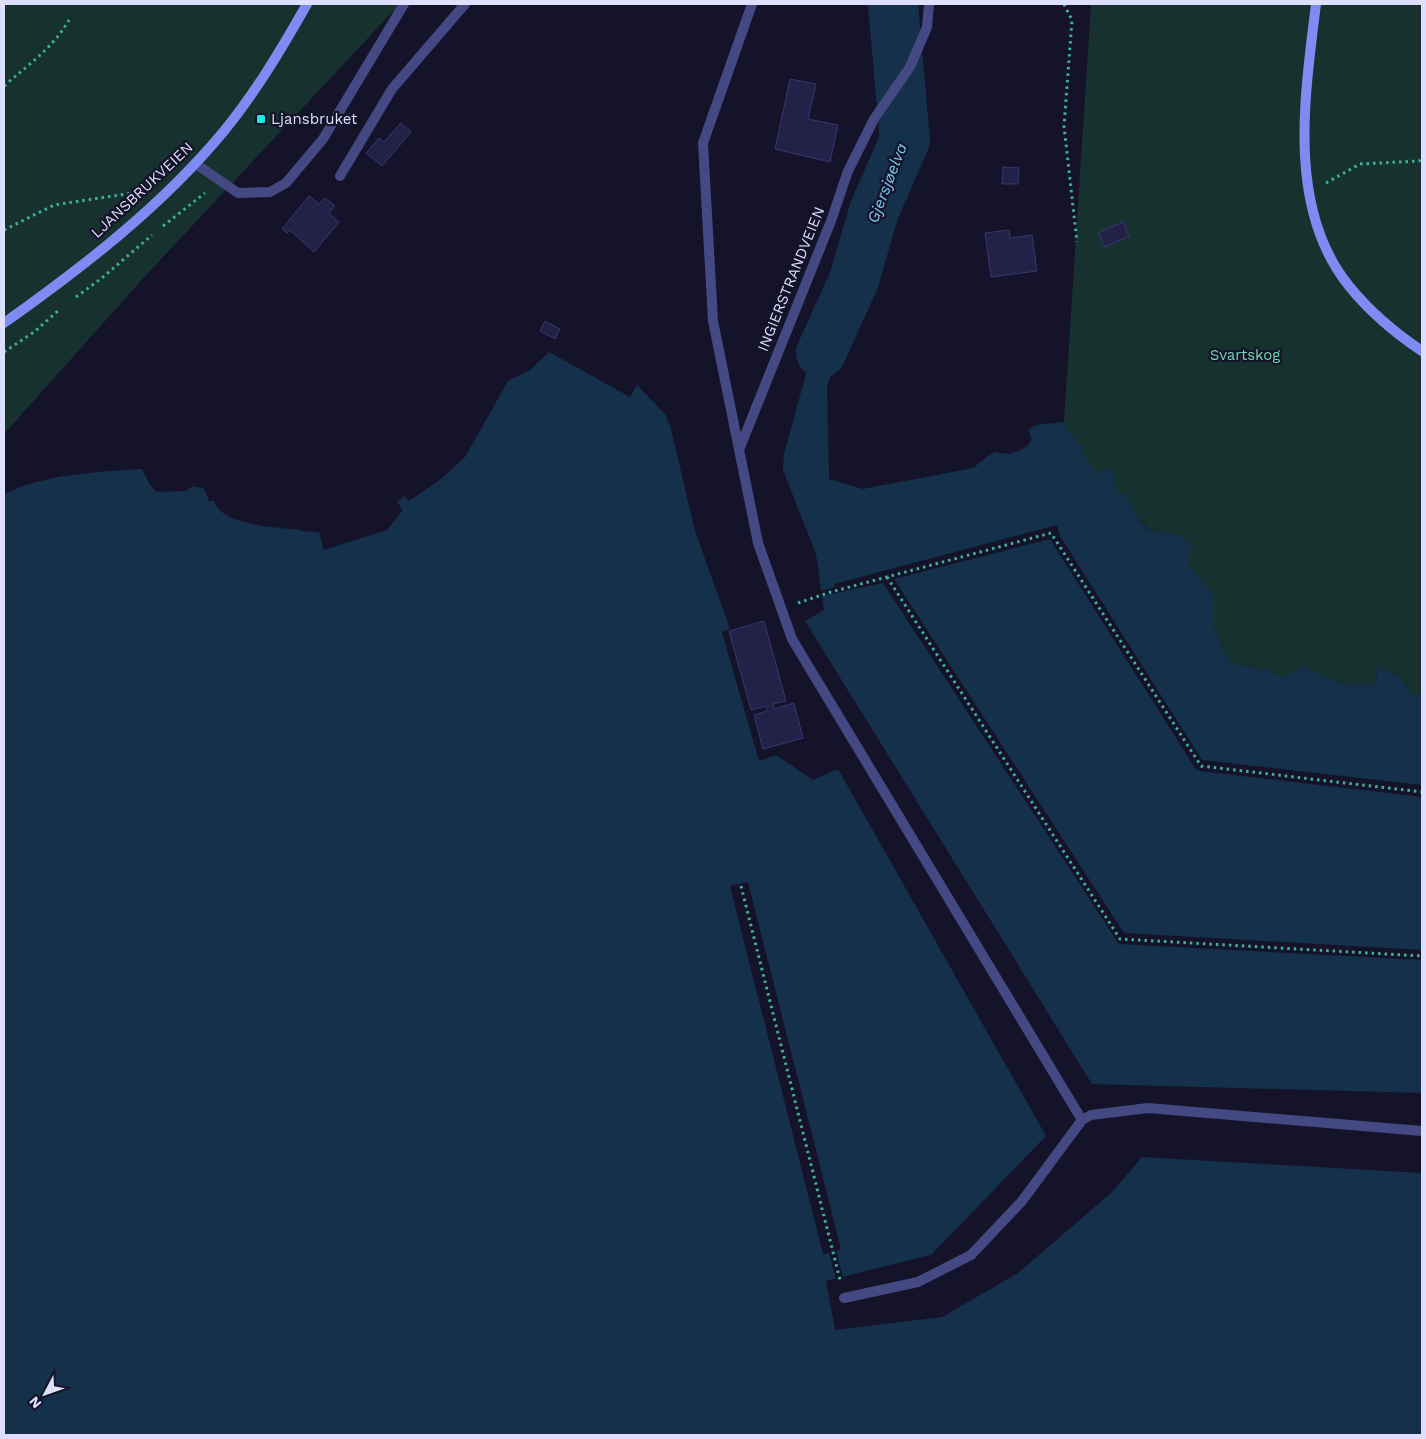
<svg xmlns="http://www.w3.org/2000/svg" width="1426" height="1439" font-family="'Work Sans',sans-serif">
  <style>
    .green { fill: #17322e }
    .water { fill: #15304b }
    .pier { fill: #141329 }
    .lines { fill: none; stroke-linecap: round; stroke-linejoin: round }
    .river { stroke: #15304b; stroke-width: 50 }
    .building { fill: #242148; stroke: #3a3671 }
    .path { stroke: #3eb09b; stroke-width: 3; stroke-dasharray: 2.5 4; stroke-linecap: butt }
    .service { stroke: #444983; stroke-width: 10 }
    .minor { stroke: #444983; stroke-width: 10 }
    .secondary { stroke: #7f8bf2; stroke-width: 10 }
    .poi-dot { fill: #1fe7e3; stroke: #141329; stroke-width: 2 }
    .labels { text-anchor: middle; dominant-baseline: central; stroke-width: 4.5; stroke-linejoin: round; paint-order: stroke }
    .poi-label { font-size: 15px; fill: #dedffc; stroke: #141329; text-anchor: start }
    .street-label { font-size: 15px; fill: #dedffc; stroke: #141329 }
    .park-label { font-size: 15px; fill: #71d5b0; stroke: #141329 }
    .water-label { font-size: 16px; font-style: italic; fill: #77c8f1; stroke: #141329 }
  </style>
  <rect width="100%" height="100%" fill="#141329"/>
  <path class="green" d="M4,4H400L148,273L4,434Z
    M1091,4H1422V695L1414,697L1400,677L1377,666L1376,685L1340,684L1303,666L1284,677L1263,669L1229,663L1214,628V597L1189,566L1179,535L1149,530L1134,513L1126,495L1120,494L1113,484L1115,476H1099L1085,458L1082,446L1071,435L1064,422Z"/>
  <path class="water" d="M549,352L630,397L637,385L665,414L670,425L695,531L730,629L722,632L759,761L776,755L813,780L838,769L1046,1136L931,1255L826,1281L835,1330L942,1317L1018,1273L1112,1192L1142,1157L1422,1173V1435H4V494C45,474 96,472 142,469L150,485L157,492L185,491L194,486L204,489L209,501H214C219,523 273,528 292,529C301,530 310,533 319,532L324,550L387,530L403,510L397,502L404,496L409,501L441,479L465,457L508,381L530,370Z
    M815,352L821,353L834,362L827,388L829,479L863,489L973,468L989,455L995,452L1009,454L1021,450L1028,445L1032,439L1028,430L1036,425L1064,422L1071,435L1082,446L1085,458L1099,475L1108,468L1115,476L1113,484L1120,494L1126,495L1134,513L1148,530L1179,535L1191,547L1189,566L1214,597V628L1229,663L1263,669L1284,677L1303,666L1340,684L1376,685L1377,666L1400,677L1414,697L1422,695V1093L1092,1084L805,621L824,610L816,554L783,470L784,454L806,374Z"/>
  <path class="pier" d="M1057,525L1060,536L1202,760L1422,785V797L1200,771L1195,768L1050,539L894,579L1124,933L1422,950V960L1119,944L883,583L822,596L821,591L835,587L834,584Z
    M748,882L841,1249L836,1251L843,1277L836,1279L829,1253L823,1254L730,886Z"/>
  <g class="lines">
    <path class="river" d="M821,353L854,280L874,211L905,140L893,4"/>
  </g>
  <path class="building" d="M790,79L816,84L808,119L838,125L830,162L775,149Z
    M401,123L411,132L382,166L366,153L379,138L384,142Z
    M1003,167L1019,168L1018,184H1002Z
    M309,196L319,204L325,198L335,206L329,213L339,222L314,252L290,230L287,233L282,229Z
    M1123,222L1129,236L1105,247L1098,233Z
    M1009,230L1010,238L1032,235L1037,271L991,277L985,233Z
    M545,321L560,329L555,339L540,331Z
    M764,621L786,701L773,704L774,709L794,703L803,738L763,749L754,715L767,711L766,706L751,710L729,631Z"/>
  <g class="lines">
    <path class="path" d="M1064,4L1072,20L1064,126L1077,242
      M4,86C29,64 52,49 69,20
      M1326,183L1360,164L1419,161L1422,159
      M163,226L205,193
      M4,230L54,205L139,192
      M76,297L102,278L152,235
      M4,352L34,332L59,310
      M887,577L1120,939L1422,956
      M798,603L831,592L1051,533L1201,766L1422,792
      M741,886L840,1280"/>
    <path class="service" d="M752,4L703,143L713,321L758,543L792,639L1082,1120
      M196,164L238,193L270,192L286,183L323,139L404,4
      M340,176L392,89L465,4
      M844,1298L918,1282L971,1255L1022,1201L1082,1120L1091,1115L1148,1108L1422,1131"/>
    <path class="minor" d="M739,450L831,221L848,171L874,119L910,67L927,27L929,4"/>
    <path class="secondary" d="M1316,4C1305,95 1286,208 1349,286C1370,312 1395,333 1422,351
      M4,323C83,267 162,206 224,131C256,92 282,48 307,4"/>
  </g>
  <rect class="poi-dot" x="256" y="114" width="10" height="10" rx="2.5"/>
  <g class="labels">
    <g class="poi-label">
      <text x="271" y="119">Ljansbruket</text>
    </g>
    <g class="street-label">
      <text transform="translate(142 190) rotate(-43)">LJANSBRUKVEIEN</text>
      <text transform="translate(791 279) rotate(-68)">INGIERSTRANDVEIEN</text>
    </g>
    <g class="park-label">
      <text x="1245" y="355">Svartskog</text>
    </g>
    <g class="water-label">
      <text transform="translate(887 183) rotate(-69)">Gjersjøelva</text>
    </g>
  </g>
  <rect width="1426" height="1439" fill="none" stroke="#dedffc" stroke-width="10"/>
  <g transform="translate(45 1394) rotate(229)" stroke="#141329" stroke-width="4" paint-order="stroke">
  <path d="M0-4L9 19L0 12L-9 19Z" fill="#dedffc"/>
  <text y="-8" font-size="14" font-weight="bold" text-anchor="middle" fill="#dedffc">N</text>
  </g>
</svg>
